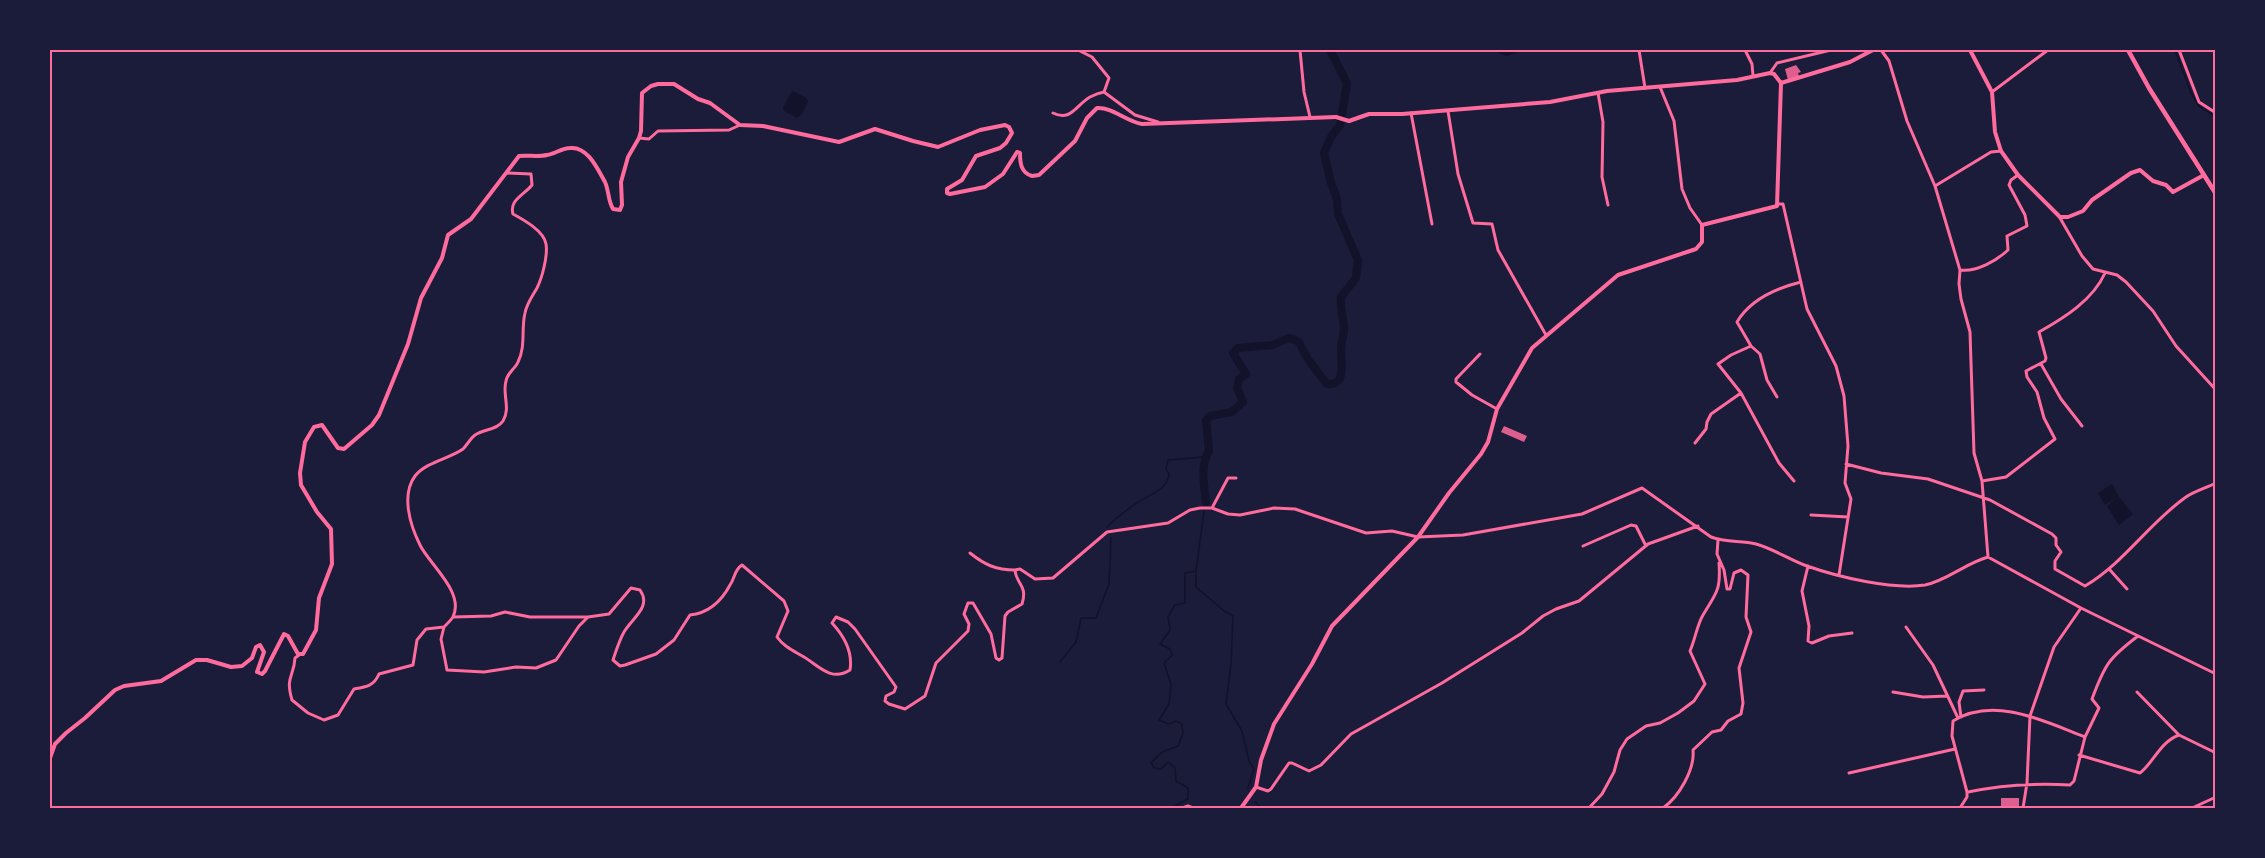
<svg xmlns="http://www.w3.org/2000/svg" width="2265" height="858" font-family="'Roboto Condensed',sans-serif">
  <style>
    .water { fill: #12122b }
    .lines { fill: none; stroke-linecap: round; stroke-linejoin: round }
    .stream { stroke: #12122b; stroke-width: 1.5 }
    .river { stroke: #12122b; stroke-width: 8 }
    .building { fill: #dd5f8e }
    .minor { stroke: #ff6b9d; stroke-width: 3 }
    .tertiary { stroke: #ff6b9d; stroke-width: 4 }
    .secondary { stroke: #ff6b9d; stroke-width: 4 }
    .trunk { stroke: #ff6b9d; stroke-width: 4.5 }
    .neatline { fill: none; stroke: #ff6b9d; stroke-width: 2 }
  </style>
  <rect width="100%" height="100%" fill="#1b1b3a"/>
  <path class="water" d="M792,91L805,97L808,101L802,114L797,118L784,111L783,108Z
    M2112,484L2119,497L2133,514L2119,525L2107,506L2118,497L2105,505L2098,493Z"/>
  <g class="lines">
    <path class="stream" d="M2175,50L2191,93L2199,106L2216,117
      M1107,527C1115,519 1124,512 1134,505C1146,495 1167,492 1169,474L1166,469L1168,460L1204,457
      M1196,572V587L1223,610L1233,616L1231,663L1226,704L1242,731L1249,761L1254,769L1248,788
      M1060,662L1076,642L1081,618H1096L1109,584L1111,538
      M1255,802L1261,808
      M1171,808L1188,799V788L1176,781L1175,768L1168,762L1161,769L1154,768L1151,763L1162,752L1178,746L1183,733L1182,724L1176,721L1169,724L1159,720L1169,704L1171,684L1164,663L1172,655L1170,649L1160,644L1170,630L1168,617L1175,605L1185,603V573L1196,571L1204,511"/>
    <path class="river" d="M1502,50L1507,52L1513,50
      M1206,502C1204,486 1200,464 1209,451L1206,420L1210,416L1232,412L1243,402L1237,388L1239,379L1246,374L1233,353L1238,348L1273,345L1288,338L1293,339L1299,342L1307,358L1327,384C1347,386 1341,363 1341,350C1341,344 1343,337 1344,331C1344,319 1340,308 1341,297L1356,278L1358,260L1338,214L1337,199L1331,183L1324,153L1331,137L1340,125L1347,83L1330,50"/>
  </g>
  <path class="building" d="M1796,65L1801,72L1798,73L1799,76L1788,80L1785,69Z
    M1504,426L1527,436L1524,442L1501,432Z
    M2001,798H2019V808H2001Z"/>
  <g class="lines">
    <path class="minor" d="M1078,50L1092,57L1109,78L1104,92L1135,115L1158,122
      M1300,50L1304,92L1310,117
      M1639,50L1645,88
      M1745,50L1752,64L1753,76
      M1881,50L1889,61L1907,121L1935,186L1960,270L1959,284L1961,299L1970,332L1974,453L1982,481L1988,557
      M2179,50L2199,102L2216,113
      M1770,73L1777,63L1831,50
      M1660,87L1674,121L1682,189L1690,208L1702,225
      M1992,92L2048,50
      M1598,93L1603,122L1602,177L1608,205
      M1448,111L1458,174L1473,223L1492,224L1498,250L1546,335
      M1053,113C1071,122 1076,105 1090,97C1094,95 1099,93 1104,92
      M1411,113L1432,224
      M639,138L649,139L658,131L729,130L740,125
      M1935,186L1991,152L2001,151
      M1778,204H1783L1807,309L1836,366L1844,396L1848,446L1845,483L1851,499L1839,575
      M2060,218L2082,256L2093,269L2117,275L2126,282L2153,311L2176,346L2216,390
      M1960,270C1977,272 1996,261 2008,250L2007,236L2027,226L2025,215L2009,185L2011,180L2018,175
      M1751,346L1760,354L1767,380L1777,397
      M1480,354L1456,379V382L1472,395L1497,409
      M2041,364L2061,399L2082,426
      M1741,393L1779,463L1794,481
      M1695,443L1706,429L1707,422L1711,414L1741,393L1718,364L1731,355L1751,346L1737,322C1750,300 1777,288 1801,282
      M1846,464L1881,473L1928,479L1990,500L2052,534L2056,538V545L2061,552L2055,561V569L2085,586C2124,563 2149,523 2186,497C2195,491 2206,488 2216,483
      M1982,481L2006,477L2055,439L2044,418L2037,392L2027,377L2026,371L2045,361L2046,358L2039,332C2064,318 2093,300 2105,273
      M1212,508L1228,478H1236
      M1811,515L1848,517
      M1583,546L1631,525L1636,526L1646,546
      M970,553C985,565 996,570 1015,570
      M1808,566L1802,591L1809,626L1808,641L1812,643L1829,636L1852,633
      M2110,570L2127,589
      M588,617L609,614L631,588L640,590C652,607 632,618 624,632C619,641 616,651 613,660L620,666L625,665L656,654L674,640L690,615C709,613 721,602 730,585C735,578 734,570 742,565L784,601L788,611L777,637C784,647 794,651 804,657C819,666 831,682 850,670C853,652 844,636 832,623L836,617L848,622L855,629L896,687L894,692L886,696L885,701L889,704L905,709L925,696L936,663L968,631L969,624L964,614L968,603H973L991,634L996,658L999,660L1002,658L1005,616L1008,612L1022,604C1028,585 1016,584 1015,570L1020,569L1035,579L1053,578L1107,532L1168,523L1190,510L1200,508H1212L1228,514L1240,515L1274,508L1295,509L1366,533L1392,531L1418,537L1463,535L1582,514L1642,488L1711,537C1726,543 1742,540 1756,544C1774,549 1790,560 1807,566C1838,577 1893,590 1925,585C1946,581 1966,563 1988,557L2081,608L2216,674
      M444,627L441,639L447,670L484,672L516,667L536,668L556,660L579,626L588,617H530L505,612L491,616L453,617
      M1906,627L1933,665L1958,718
      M299,655L295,658C294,677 285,676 292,700L308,713L324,720L338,715L354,689C366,687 374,686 379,674L413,665L417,640L426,629L444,627C447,624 451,620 453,617C465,592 429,564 420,545C410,525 401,495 415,476C426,462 449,459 463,449C467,445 470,439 475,435C484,429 497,430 503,421C511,408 502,394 506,381C507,373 515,369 518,362C526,346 521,329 525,313C527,303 532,297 537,288C542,278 548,256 546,244C544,231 524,220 513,214C509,200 524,195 532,185L531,174L506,173
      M1893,692L1923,697L1947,696
      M2137,692L2179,735L2216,753
      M1961,717L1959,702L1963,691L1984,690
      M2079,755L2140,773C2154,762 2160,742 2179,735
      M1849,773L1955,749
      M1256,787L1268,791L1271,789L1289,763H1292L1309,771L1321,765L1351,734L1442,683L1522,633L1543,616L1556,609L1579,601L1648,544L1698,526
      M1968,792C2002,785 2035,783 2070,785L2074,781L2085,737
      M1182,808L1188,806L1193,808
      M1589,808L1602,794L1614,772L1620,750L1627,739L1646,726L1660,723L1678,713L1694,701L1705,684L1690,651C1695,640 1697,625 1703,615C1716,593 1721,591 1719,563
      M1663,808C1679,797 1695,769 1693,750L1712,732L1721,730L1728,721L1741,714L1743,703L1739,668L1751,632L1746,617L1748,575L1741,570L1734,573L1730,589H1727L1724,570L1717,554L1718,540
      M1960,808L1967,797V792L1952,736L1953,721C1994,695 2046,722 2085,737L2099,708L2092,699C2105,664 2109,658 2138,636
      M2023,808L2027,783L2030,716L2054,647L2081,608
      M2192,808L2216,797"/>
    <path class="tertiary" d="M1336,117L1349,121
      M1241,808L1256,787L1261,760L1274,724L1312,664L1332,626L1418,537L1449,493L1481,454L1488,442L1497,409L1532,348L1618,275L1696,249L1702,242V225L1777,206L1781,83"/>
    <path class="secondary" d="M1970,50L1992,92L1995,132L2001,151L2018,175L2060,217H2068L2083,211L2092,200L2131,173L2140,170L2153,181L2166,185L2173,192L2204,175
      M1349,121L1369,114H1402L1550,102L1607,91L1737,80L1770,73L1774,74L1781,83L1850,62L1873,50
      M50,758L55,744L66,733L85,718L115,690L124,686L161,681L196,660H207L231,667L242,666L252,658L256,647L260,645L264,652L257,672L262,674L265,671L284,634L288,636L298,654H303L316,630L319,598L332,564L331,529L317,512L301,485L300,473L305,442L314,427L322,425L338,448L344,449L372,425L379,415L408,344L421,298L442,258L448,235L471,219L519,156C528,155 538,157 547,155C555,154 562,148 570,148C588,146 598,170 605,182C609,191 608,201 613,209L620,210L622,205L621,182L628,157L639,138L641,131L642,93L651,86L658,84H674L698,99L710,103L740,125L763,126L839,142L875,129L913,141L938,147L980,130L1005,125L1009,127L1012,133L1006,143L1000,148L976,156L962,180L947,189V193L950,194L985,187L1003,174L1017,152L1020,153C1020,163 1021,173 1032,176L1039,175L1075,141L1087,118L1097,108C1112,107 1127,122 1142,124L1336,117"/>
    <path class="trunk" d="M2128,50L2149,88L2216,194"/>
  </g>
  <rect width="2265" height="858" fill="none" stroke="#1b1b3a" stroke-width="102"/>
  <rect x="51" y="51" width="2163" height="756" class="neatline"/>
</svg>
